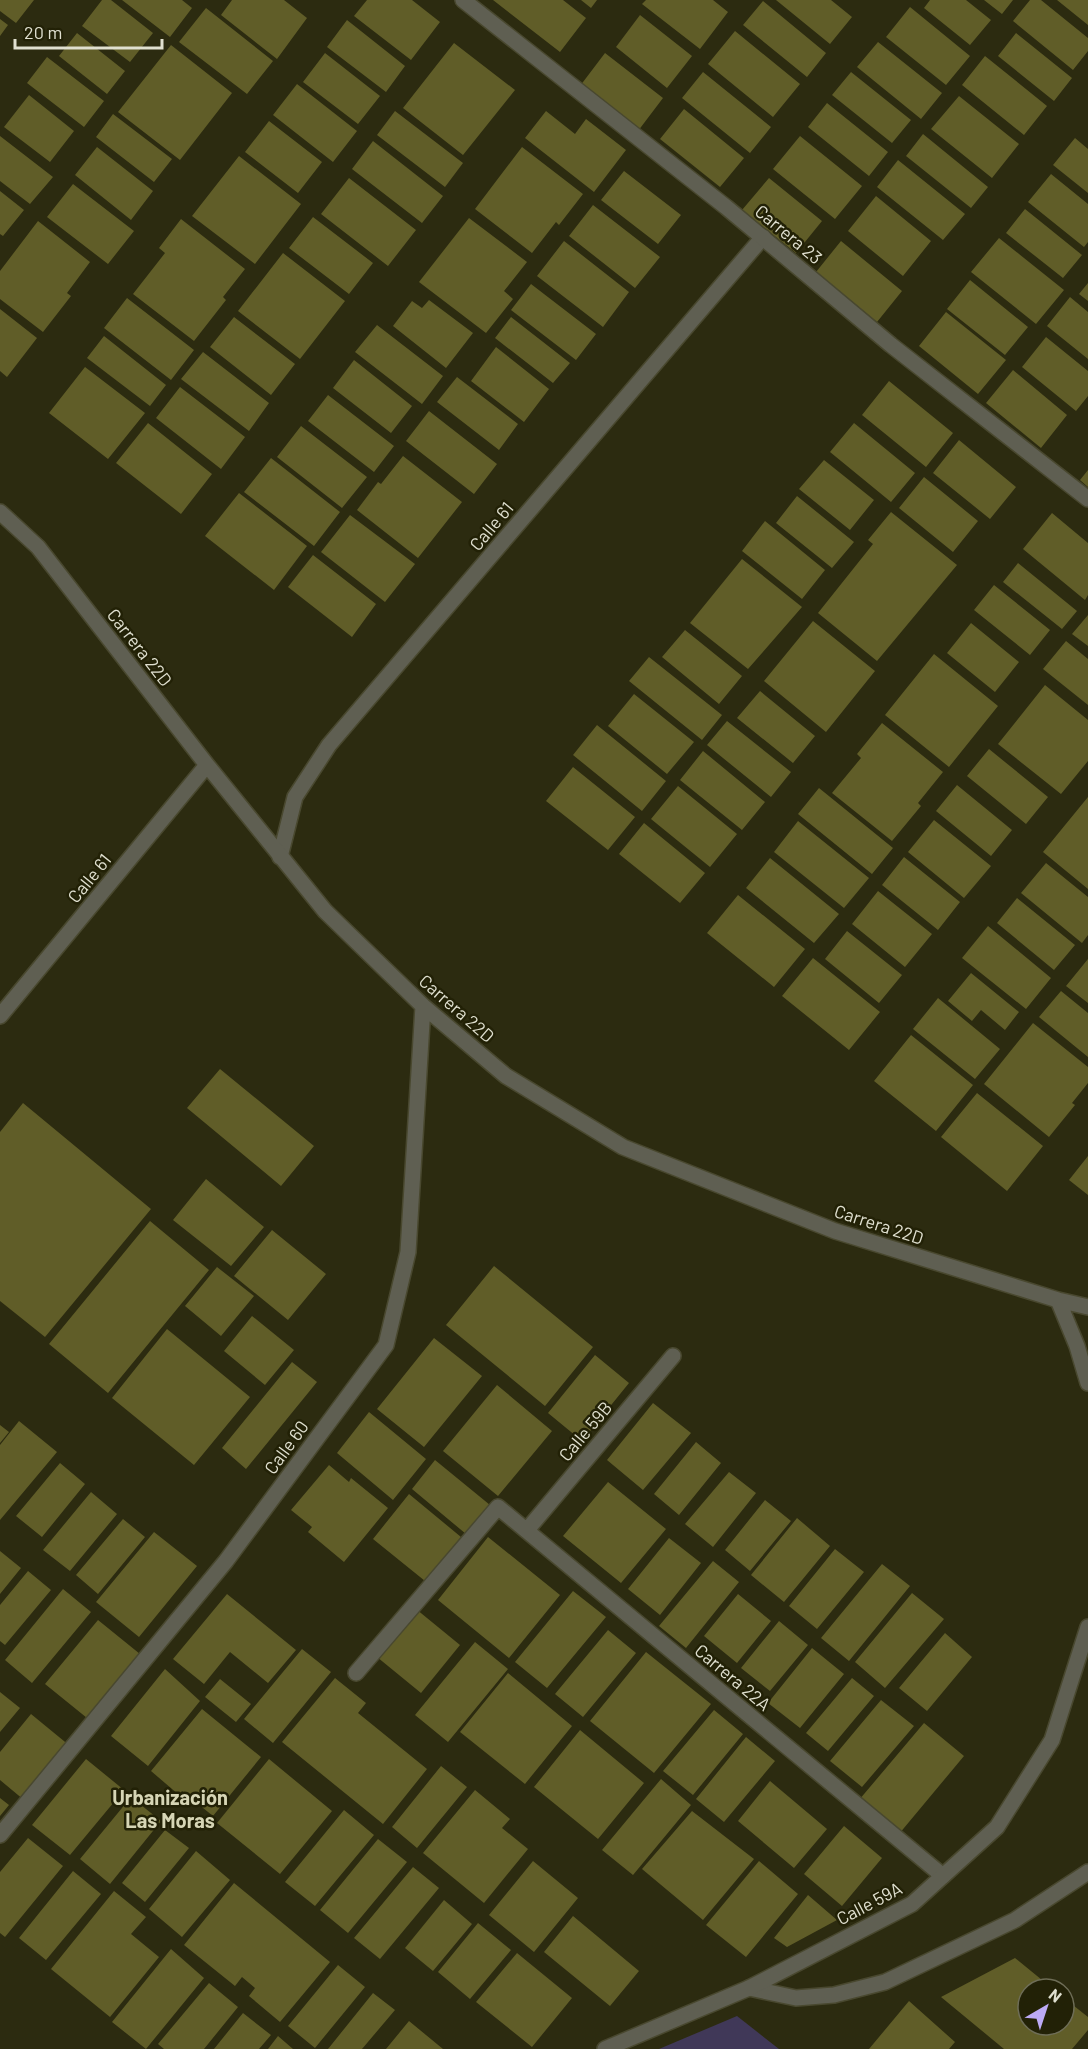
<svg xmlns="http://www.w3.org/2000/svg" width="1088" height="2049" font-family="Barlow,sans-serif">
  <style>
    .green { fill: #403858 }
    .building { fill: #605d28 }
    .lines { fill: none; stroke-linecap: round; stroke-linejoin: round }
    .lane-casing { stroke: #49482f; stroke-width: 18 }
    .street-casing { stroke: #49482f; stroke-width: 18 }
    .lane { stroke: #5f5f52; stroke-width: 15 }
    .street { stroke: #5f5f52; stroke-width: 15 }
    .labels { text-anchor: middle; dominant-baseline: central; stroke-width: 5; stroke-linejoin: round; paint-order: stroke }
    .street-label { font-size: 18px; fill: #e0e0d0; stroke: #222106 }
    .neighbourhood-label { font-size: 20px; font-weight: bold; fill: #d6d5b5; stroke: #222106 }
  </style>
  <rect width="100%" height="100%" fill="#2c2b10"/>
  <path class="green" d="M737,2016L779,2049H659Z"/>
  <path class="building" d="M0,0H34L16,23L0,11Z
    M102,0H111L153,33L130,62L82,26Z
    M122,0H182L192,8L170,37Z
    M232,0H284L307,18L277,59L221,15Z
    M367,0H412L440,22L411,60L354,16Z
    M493,0H563L586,18L560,52Z
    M581,0H597L591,8Z
    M646,0H713L728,12L700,49L642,4Z
    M776,0H831L852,17L830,44Z
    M930,0H966L991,20L970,45L924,8Z
    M984,0H1013L1002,14Z
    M1030,0H1041L1088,38V51L1073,70L1013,21Z
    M1057,0H1088V25Z
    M763,1L826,53L807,77L743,25Z
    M910,7L970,56L946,85L886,37Z
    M206,8L273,61L247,94L179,42Z
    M640,15L692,56L667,88L616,47Z
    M0,19L8,25L0,36Z
    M347,20L405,66L386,92L327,47Z
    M735,31L800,84L773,117L708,64Z
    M77,33L125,71L107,94L59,56Z
    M1016,33L1072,78L1054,101L998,56Z
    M878,42L942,93L921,119L857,67Z
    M454,43L515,90L463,155L403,108Z
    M171,45L232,93L180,160L118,112Z
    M325,53L380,96L358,124L303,82Z
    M605,53L663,98L638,131L580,86Z
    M985,56L1047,106L1024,135L962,85Z
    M47,57L104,101L84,127L27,83Z
    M703,72L771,127L750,153L682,98Z
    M851,72L911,120L892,143L832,95Z
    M297,84L357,131L333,162L273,115Z
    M29,95L74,131L50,162L4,127Z
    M959,96L1019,144L992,178L931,129Z
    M827,103L888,152L869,176L808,127Z
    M684,109L744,158L720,187L660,139Z
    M395,111L463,163L445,187L377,135Z
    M546,111L575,134L586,119L626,150L594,192L525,138Z
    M113,114L172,159L154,182L96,137Z
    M269,121L322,162L298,193L245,152Z
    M923,134L988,187L971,208L906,156Z
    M0,136L53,177L30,204L0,181Z
    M800,136L862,186L835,219L773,169Z
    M1075,138L1088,149V193L1053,165Z
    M373,141L443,196L422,223L352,169Z
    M97,147L153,191L131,220L75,175Z
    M522,147L583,194L559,225L556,222L532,253L475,209Z
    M239,156L301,204L255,264L192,216Z
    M898,160L965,214L943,240L877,187Z
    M624,171L681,215L658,244L601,200Z
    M1051,174L1088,204V242L1084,247L1028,202Z
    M349,178L416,230L388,266L321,214Z
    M769,178L822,221L796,253L742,210Z
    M73,184L134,231L108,264L47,217Z
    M0,191L24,210L3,236L0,234Z
    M876,196L931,241L903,276L848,231Z
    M593,205L660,257L635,288L569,236Z
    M1025,209L1082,255L1063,278L1006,233Z
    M313,217L373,263L349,294L289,248Z
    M469,218L527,262L504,291L513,299L486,333L419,282Z
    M181,219L245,269L223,297L226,300L194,341L133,294L165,253L159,248Z
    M38,221L90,262L67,293L71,296L43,332L0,299V271Z
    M999,238L1064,290L1036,324L971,272Z
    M564,241L629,292L603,327L537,276Z
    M841,241L902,291L877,322L816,272Z
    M283,253L345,301L300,359L238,311Z
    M970,280L1028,327L1005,355L947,309Z
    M1088,283V301L1079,294Z
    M531,284L596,334L576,360L511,310Z
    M1070,297L1088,312V359L1047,326Z
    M127,298L194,350L171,380L104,328Z
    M429,300L473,333L446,368L393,326L412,301L422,308Z
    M0,309L37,338L7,377L0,371Z
    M946,312L1006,360L978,394L919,346Z
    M234,317L295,364L271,395L210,347Z
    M511,317L570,363L553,383L495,338Z
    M377,325L443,376L422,404L355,352Z
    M104,336L166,385L150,406L87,358Z
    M1046,337L1088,371V396L1076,411L1022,367Z
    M496,347L549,389L524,422L471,381Z
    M203,352L269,403L249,431L181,379Z
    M354,360L412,406L391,433L333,388Z
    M85,367L145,413L108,459L49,413Z
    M1013,370L1067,415L1041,448L986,403Z
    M457,377L518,424L499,450L437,402Z
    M889,381L953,433L926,467L862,415Z
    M180,387L245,437L221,469L156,418Z
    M328,395L394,446L374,472L308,421Z
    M429,411L497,464L474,494L406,441Z
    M148,423L212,474L181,514L116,463Z
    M854,423L915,473L891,502L830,452Z
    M301,426L367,477L342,508L277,457Z
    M959,440L1016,487L990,519L933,473Z
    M403,456L462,502L418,558L357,510L378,482L381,484Z
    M271,458L340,512L314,546L244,492Z
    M824,460L874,500L850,530L799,489Z
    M1088,470V487L1080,480Z
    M924,477L978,521L953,552L899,508Z
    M239,493L307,546L274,590L205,536Z
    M797,496L854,542L832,568L776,523Z
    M891,512L957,565L877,661L818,613L873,544L868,540Z
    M1052,513L1088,543V595L1085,600L1023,549Z
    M350,515L415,564L385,602L321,552Z
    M765,521L825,570L802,599L742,551Z
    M313,555L376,604L352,637L288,587Z
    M742,559L802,607L748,669L690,623Z
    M1018,563L1077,611L1062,629L1003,582Z
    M994,585L1050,630L1030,655L974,610Z
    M1088,615V646L1072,634Z
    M813,621L875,671L826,732L764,681Z
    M971,623L1019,662L995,692L947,653Z
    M685,630L742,676L719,704L662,657Z
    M1066,641L1088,659V705L1043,669Z
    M934,654L998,706L949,767L885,715Z
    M649,657L722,715L702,740L629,681Z
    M1045,685L1088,720V761L1061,794L998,744Z
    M760,691L815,736L793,763L737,718Z
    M634,694L694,742L667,774L608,726Z
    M727,721L791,772L771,797L707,745Z
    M882,723L943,772L918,803L921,806L892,841L832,793L861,758L857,754Z
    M597,725L666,781L642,811L573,755Z
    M989,749L1048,797L1026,824L967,776Z
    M703,751L765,802L742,830L680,780Z
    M573,767L635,817L608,850L546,801Z
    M957,785L1012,830L991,856L936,811Z
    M678,786L737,834L710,867L651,819Z
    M819,788L893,848L872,874L798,814Z
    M1088,797V889L1043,852Z
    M934,820L991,866L964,898L908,852Z
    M798,821L869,878L844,908L774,852Z
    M644,823L705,873L680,903L619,854Z
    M904,857L960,902L938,930L882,885Z
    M770,858L839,914L814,943L746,888Z
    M1046,863L1088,897V935L1082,943L1021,893Z
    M878,891L932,934L905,967L852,924Z
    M738,895L805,949L774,987L707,933Z
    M1017,898L1075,945L1054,970L997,923Z
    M988,926L1051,978L1026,1009L962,958Z
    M847,931L902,975L879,1003L825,959Z
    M813,958L880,1012L849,1050L782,996Z
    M1088,959V1003L1066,986Z
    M971,973L1019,1012L1005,1030L981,1010L972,1021L948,1001Z
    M1061,991L1088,1013V1057L1039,1017Z
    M938,998L1000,1049L975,1079L913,1029Z
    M1033,1023L1088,1067V1083L1072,1103L1075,1105L1049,1137L984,1084Z
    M911,1035L973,1085L936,1131L874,1081Z
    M220,1069L314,1146L281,1186L187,1108Z
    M977,1093L1043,1146L1007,1191L941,1137Z
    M23,1103L151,1209L45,1337L0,1301V1132Z
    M1088,1156V1195L1069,1180Z
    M206,1179L264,1227L231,1266L173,1220Z
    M150,1221L209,1270L108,1393L49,1344Z
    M272,1230L326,1274L288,1320L234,1276Z
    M494,1266L593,1347L545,1406L446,1325Z
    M217,1267L254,1296L221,1336L185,1306Z
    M252,1316L294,1350L265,1385L224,1351Z
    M167,1329L250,1397L194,1465L112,1398Z
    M434,1338L482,1376L424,1447L377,1409Z
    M595,1355L629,1383L582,1441L548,1413Z
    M292,1362L317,1382L246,1469L222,1448Z
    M497,1385L552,1431L498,1496L443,1451Z
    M653,1403L691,1433L643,1490L607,1460Z
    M369,1412L426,1459L393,1500L337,1453Z
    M19,1421L57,1452L0,1520V1445Z
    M0,1425L9,1432L0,1443Z
    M696,1442L721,1463L679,1515L654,1494Z
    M435,1460L490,1505L466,1534L412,1489Z
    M60,1463L85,1484L42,1537L16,1516Z
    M329,1465L349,1482L351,1478L388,1508L344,1562L308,1532L312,1527L291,1510Z
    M729,1472L756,1493L713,1547L685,1524Z
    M608,1482L666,1529L621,1583L563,1536Z
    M91,1492L117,1514L70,1571L43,1550Z
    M409,1494L461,1537L425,1581L373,1539Z
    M765,1500L791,1521L750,1571L725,1550Z
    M797,1518L830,1546L784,1602L751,1575Z
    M123,1519L145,1537L98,1594L76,1575Z
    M154,1532L197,1566L139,1637L96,1602Z
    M488,1537L560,1595L509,1658L438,1600Z
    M669,1538L701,1563L660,1615L628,1589Z
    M835,1549L864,1572L817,1629L789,1606Z
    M0,1551L21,1568L0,1594Z
    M713,1561L739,1582L686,1648L659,1626Z
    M882,1564L910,1586L849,1661L821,1638Z
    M28,1571L51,1590L5,1645L0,1641V1605Z
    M63,1589L91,1612L32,1683L5,1660Z
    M573,1591L606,1617L547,1688L515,1662Z
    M912,1593L944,1619L885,1688L855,1662Z
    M227,1594L296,1650L268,1683L230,1652L204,1684L173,1659Z
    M738,1594L771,1621L737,1663L704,1636Z
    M416,1609L460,1645L421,1693L377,1657Z
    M98,1620L140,1654L87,1718L45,1684Z
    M779,1621L808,1645L770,1691L741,1668Z
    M608,1630L636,1653L583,1717L555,1694Z
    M945,1633L972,1657L927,1711L899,1688Z
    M475,1642L508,1669L448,1742L415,1715Z
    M812,1648L844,1674L800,1728L768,1703Z
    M302,1649L331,1672L273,1743L244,1719Z
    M646,1652L711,1704L654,1773L590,1721Z
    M165,1669L200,1701L148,1766L111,1736Z
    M508,1673L572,1726L525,1784L460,1732Z
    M335,1678L366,1703L358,1713L427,1769L383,1824L282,1742Z
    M852,1678L874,1696L828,1751L806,1733Z
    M220,1679L251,1704L236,1722L205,1697Z
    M0,1692L20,1708L0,1732Z
    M881,1700L914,1726L862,1787L830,1761Z
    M202,1709L261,1757L213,1816L182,1791L179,1795L151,1771Z
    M714,1710L743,1734L693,1795L663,1771Z
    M31,1714L70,1746L24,1800L0,1780V1752Z
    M924,1723L964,1756L899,1834L859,1800Z
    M580,1730L644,1783L598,1839L534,1787Z
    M746,1737L775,1761L724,1822L696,1799Z
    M86,1759L124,1790L70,1855L32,1825Z
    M269,1759L332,1811L280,1874L217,1823Z
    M441,1766L467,1787L417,1848L392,1827Z
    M661,1779L691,1805L633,1875L602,1850Z
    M770,1781L827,1829L794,1868L738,1821Z
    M475,1790L510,1819L502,1828L528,1849L484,1903L423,1853Z
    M131,1797L161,1821L110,1884L80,1859Z
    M0,1798L9,1805L0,1816Z
    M344,1810L374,1835L315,1906L285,1882Z
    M692,1811L754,1859L703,1920L642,1869Z
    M844,1826L882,1858L842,1906L804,1874Z
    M165,1830L189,1848L145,1902L122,1883Z
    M28,1838L63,1866L5,1937L0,1933V1872Z
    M378,1839L407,1862L348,1933L320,1910Z
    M196,1851L230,1880L182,1937L149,1909Z
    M533,1861L578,1898L534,1952L489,1915Z
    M759,1861L798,1894L746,1957L706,1925Z
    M413,1867L439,1888L380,1959L354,1938Z
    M73,1871L101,1894L46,1960L19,1938Z
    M234,1883L330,1962L280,2022L249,1996L255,1988L242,1977L235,1986L184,1945Z
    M114,1891L146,1917L131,1934L159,1957L110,2017L51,1969Z
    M808,1895L837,1920L787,1947L774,1938Z
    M444,1900L472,1924L433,1971L405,1948Z
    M573,1916L639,1971L610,2006L544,1952Z
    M478,1923L511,1950L470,1999L438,1972Z
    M171,1949L204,1978L146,2049L112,2022Z
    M517,1953L572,1998L532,2047L476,2002Z
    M1015,1958L1053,1989H1028V2025H1064V1998L1088,2017V2030L1072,2049H1004L941,1997Z
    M338,1965L365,1987L315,2048L288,2026Z
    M209,1983L238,2007L204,2049H164L158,2044Z
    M373,1993L395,2010L362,2049H328Z
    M909,2001L955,2042L949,2049H869Z
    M243,2013L271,2035L259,2049H214Z
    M409,2021L443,2049H386Z
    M278,2036L293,2049H268Z"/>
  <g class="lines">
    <g class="lane-casing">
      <path id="lane" d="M280,857L295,797L329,745L763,237
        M527,1530L673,1356
        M356,1673L498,1507L943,1876
        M749,1988L796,1998L834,1995L885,1982L1015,1920L1088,1872"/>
    </g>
    <g class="street-casing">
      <path id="street" d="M463,0L726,207L891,345L1088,499
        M0,512L38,547L207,765L325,911L423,1006L506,1076L623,1147L835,1231L1058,1300L1088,1307
        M0,1016L207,765
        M1058,1300L1077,1346L1088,1383
        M0,1835L226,1561L386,1345L408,1252L423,1006
        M605,2049L749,1988L912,1904L997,1827L1052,1740L1088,1627"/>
    </g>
    <use href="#lane" class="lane"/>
    <use href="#street" class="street"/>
  </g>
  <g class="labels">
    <g class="street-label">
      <text transform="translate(789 234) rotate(40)">Carrera 23</text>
      <text transform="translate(491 526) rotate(-50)">Calle 61</text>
      <text transform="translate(140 647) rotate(52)">Carrera 22D</text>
      <text transform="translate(89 878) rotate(-51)">Calle 61</text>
      <text transform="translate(457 1008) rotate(41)">Carrera 22D</text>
      <text transform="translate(879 1224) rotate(18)">Carrera 22D</text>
      <text transform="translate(585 1431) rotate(-50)">Calle 59B</text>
      <text transform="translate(286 1447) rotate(-54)">Calle 60</text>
      <text transform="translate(733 1677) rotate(40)">Carrera 22A</text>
      <text transform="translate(869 1903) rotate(-28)">Calle 59A</text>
    </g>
    <g class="neighbourhood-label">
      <text x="170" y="1797">Urbanización<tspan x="170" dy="23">Las Moras</tspan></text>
    </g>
  </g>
  <g transform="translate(1046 2007) rotate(39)"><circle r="28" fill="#222106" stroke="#6e6d57" stroke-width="1.5"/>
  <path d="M0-4.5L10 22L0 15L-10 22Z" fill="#bcaaf5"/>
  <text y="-9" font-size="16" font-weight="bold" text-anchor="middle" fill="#e0e0d0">N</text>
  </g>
  <path d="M15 39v9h147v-9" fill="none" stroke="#e0e0d0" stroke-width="3"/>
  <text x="24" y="39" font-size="18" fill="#e0e0d0" stroke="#222106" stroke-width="4.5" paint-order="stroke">20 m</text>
</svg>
